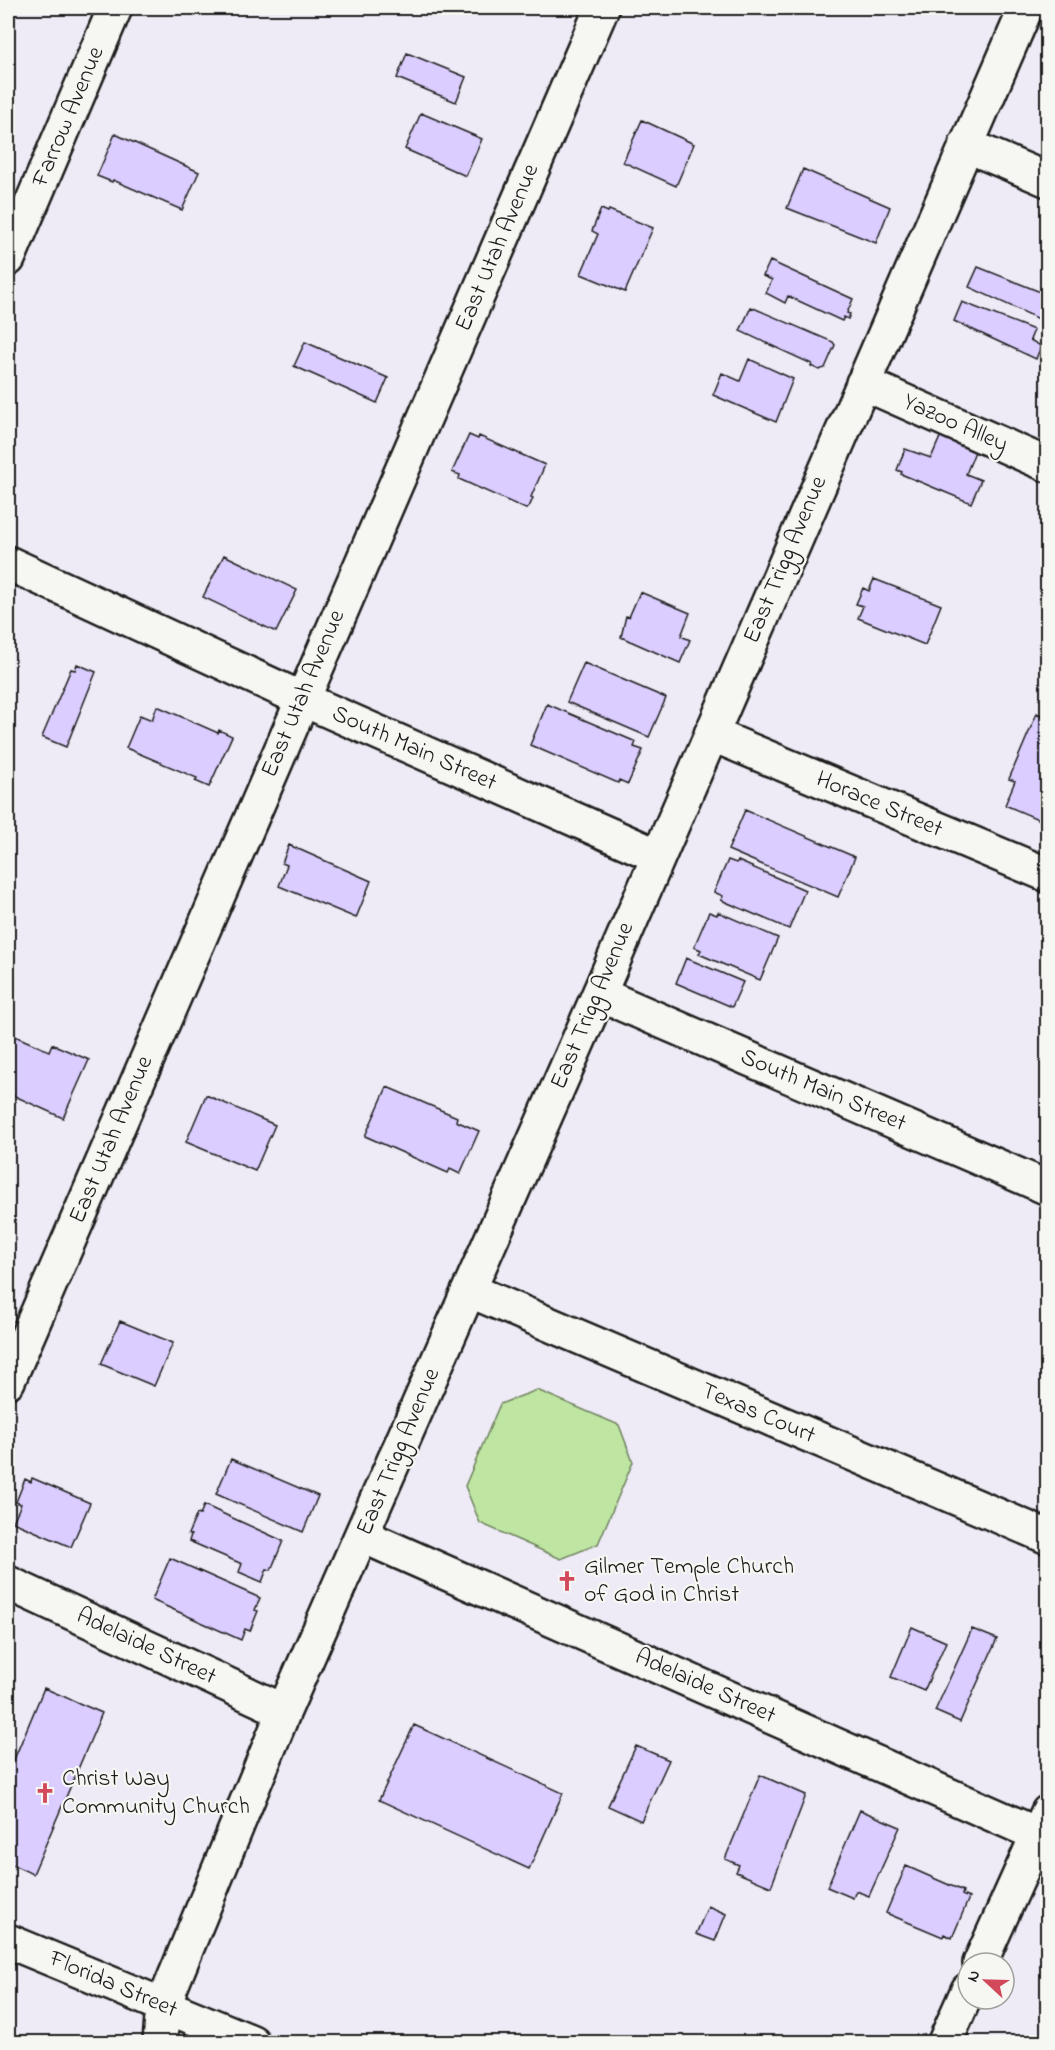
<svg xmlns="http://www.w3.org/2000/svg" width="1055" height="2050" font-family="'Indie Flower',sans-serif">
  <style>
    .green { fill: #bee5a1; stroke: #6d805e; stroke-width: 1.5 }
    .building { fill: #dbcdff; stroke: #1c1c1c; stroke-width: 1.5 }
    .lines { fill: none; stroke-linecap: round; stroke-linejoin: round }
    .minor-casing { stroke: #1c1c1c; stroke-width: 38 }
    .major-casing { stroke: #1c1c1c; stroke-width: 38 }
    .minor { stroke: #f6f6f2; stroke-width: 33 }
    .major { stroke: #f6f6f2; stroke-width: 33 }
    .labels { text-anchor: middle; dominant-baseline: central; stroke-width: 4.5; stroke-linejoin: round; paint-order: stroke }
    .street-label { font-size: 24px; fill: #1c1c1c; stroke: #f6f6f2 }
    .poi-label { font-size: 24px; fill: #1c1c1c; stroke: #f6f6f2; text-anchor: start }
  </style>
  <rect width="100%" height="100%" fill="#eeeaf6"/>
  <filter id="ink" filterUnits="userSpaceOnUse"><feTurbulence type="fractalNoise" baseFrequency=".0167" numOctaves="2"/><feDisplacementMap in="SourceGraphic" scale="12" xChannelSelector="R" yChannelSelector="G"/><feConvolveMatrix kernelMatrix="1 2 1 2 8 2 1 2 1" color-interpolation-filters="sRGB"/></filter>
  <g filter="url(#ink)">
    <path class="green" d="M537,1390L619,1425L633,1462L598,1544L561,1559L480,1523L465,1486L500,1404Z"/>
    <path class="building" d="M407,53L466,77L456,102L397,78Z
      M421,113L482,139L466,176L405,149Z
      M642,120L694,144L676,186L623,162Z
      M115,134L199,172L182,210L113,180L112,182L97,176Z
      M803,169L890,207L876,243L787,208Z
      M601,209L608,212L609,210L653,228L625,292L581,274L598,234L592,231Z
      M770,261L853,299L847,313L850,314L848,319L844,317L842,321L788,296L785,303L766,293L772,280L763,276Z
      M978,267L1048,295V323L969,287Z
      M962,302L1034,330L1030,340L1041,346L1036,359L954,321Z
      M751,307L833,342L835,345L825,368L819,370L811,366L812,364L740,331Z
      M305,342L388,378L377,403L294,366Z
      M749,359L793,379L776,422L713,395L722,373L740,381Z
      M469,435L478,439L479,436L545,465L531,497L533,498L530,505L526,509L459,479L460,475L452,472Z
      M941,435L976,449L966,474L981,480L971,503L901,474L902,472L897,470L905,449L931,458Z
      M224,555L297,590L276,632L203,597Z
      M874,579L941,605L925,645L858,618L863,606L856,604L863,588L869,591Z
      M640,592L690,613L681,636L690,640L680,663L621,637L626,616L629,617Z
      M584,663L666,698L649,737L567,702Z
      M77,664L96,672L66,747L42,737L71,669L75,670Z
      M547,704L636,742L634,747L643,750L628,784L619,780L618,783L530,745Z
      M157,706L218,733L219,730L232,736L209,787L195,781L197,778L126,748L140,715L152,720Z
      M1048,706V815L1045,822L1005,805L1015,781L1009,779L1037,713L1043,716Z
      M745,810L855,857L838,897L728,850Z
      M289,845L371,881L356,918L279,886L287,865L282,863Z
      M728,860L736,863L738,861L805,890L789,929L721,900L723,896L714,892Z
      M709,912L717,915L718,912L778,938L760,980L699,954L701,950L694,947Z
      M686,958L743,982L732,1007L676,983Z
      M8,1033L49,1051L52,1044L89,1060L63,1118L8,1093Z
      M387,1087L457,1117L456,1121L479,1131L460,1174L450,1169L448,1173L365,1136Z
      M206,1095L275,1125L255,1171L186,1142Z
      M120,1321L173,1343L154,1386L101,1364Z
      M231,1459L318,1496L303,1532L216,1494Z
      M32,1478L90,1503L71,1547L13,1522L21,1504L16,1502L25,1479L31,1482Z
      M204,1505L283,1541L271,1570L267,1569L262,1582L239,1572L242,1564L189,1541L191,1535L188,1534L197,1514L200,1515Z
      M170,1558L260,1598L255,1610L258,1611L250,1631L245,1629L241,1640L152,1600Z
      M912,1627L946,1642L924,1691L891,1677Z
      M972,1629L997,1639L960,1722L935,1711Z
      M44,1688L102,1713L33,1874L11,1864L8,1873V1774Z
      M414,1725L563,1793L529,1869L379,1800Z
      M636,1746L669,1760L641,1821L608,1806Z
      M760,1775L806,1795L771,1887L736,1872L739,1865L725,1859Z
      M860,1810L900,1827L869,1896L856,1891L853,1898L827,1887Z
      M906,1866L963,1891L962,1895L969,1898L952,1938L944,1934L943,1937L886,1913Z
      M708,1906L726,1914L715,1941L696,1934Z"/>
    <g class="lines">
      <g class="minor-casing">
        <path id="minor" d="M966,145L1048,180
          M8,259L115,8
          M863,383L1048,465
          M8,563L302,699L658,856
          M711,734L1048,875
          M599,994L1048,1188
          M469,1290L1048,1537
          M8,1381L602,8
          M363,1536L1048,1839
          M8,1583L284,1711
          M980,1963L1048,1812
          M160,2042L163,2006L284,1711L599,994L1026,8
          M945,2042L968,1990"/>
      </g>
      <g class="major-casing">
        <path id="major" d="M8,1941L252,2042"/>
      </g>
      <use href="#minor" class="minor"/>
      <use href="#major" class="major"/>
    </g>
  </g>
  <defs>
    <g id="church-bare" transform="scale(1.62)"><path d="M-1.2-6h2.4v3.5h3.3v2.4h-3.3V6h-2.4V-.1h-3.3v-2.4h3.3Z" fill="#d1495b" stroke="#f6f6f2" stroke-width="2.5" paint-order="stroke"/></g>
  </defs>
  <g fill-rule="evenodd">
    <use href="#church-bare" x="567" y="1581"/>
    <use href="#church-bare" x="45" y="1793"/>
  </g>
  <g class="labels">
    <g class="street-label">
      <text transform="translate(69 117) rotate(-67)">Farrow Avenue</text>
      <text transform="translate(498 248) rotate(-67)">East Utah Avenue</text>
      <text transform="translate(955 424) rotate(24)">Yazoo Alley</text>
      <text transform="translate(786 560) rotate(-67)">East Trigg Avenue</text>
      <text transform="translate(304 694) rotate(-67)">East Utah Avenue</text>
      <text transform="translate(414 749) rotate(24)">South Main Street</text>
      <text transform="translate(879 805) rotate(23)">Horace Street</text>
      <text transform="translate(593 1006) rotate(-67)">East Trigg Avenue</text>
      <text transform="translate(823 1091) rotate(23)">South Main Street</text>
      <text transform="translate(112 1140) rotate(-67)">East Utah Avenue</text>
      <text transform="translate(758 1414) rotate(23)">Texas Court</text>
      <text transform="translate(399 1452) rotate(-67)">East Trigg Avenue</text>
      <text transform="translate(146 1647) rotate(25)">Adelaide Street</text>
      <text transform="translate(705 1687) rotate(24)">Adelaide Street</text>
      <text transform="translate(113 1985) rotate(23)">Florida Street</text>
    </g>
    <g class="poi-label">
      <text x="584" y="1567">Gilmer Temple Church<tspan x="584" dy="28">of God in Christ</tspan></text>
      <text x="62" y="1779">Christ Way<tspan x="62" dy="28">Community Church</tspan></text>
    </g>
  </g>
  <rect width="1055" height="2050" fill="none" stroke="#f6f6f2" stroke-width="30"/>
  <rect x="15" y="15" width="1025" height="2020" fill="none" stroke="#1c1c1c" stroke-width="2" filter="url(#ink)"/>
  <g transform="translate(986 1981) rotate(292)"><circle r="28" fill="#f6f6f2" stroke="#9f9f9c" stroke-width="1.5"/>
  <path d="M0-4.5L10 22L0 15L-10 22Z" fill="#d1495b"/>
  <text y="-9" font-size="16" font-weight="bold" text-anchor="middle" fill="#1c1c1c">N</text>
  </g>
</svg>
